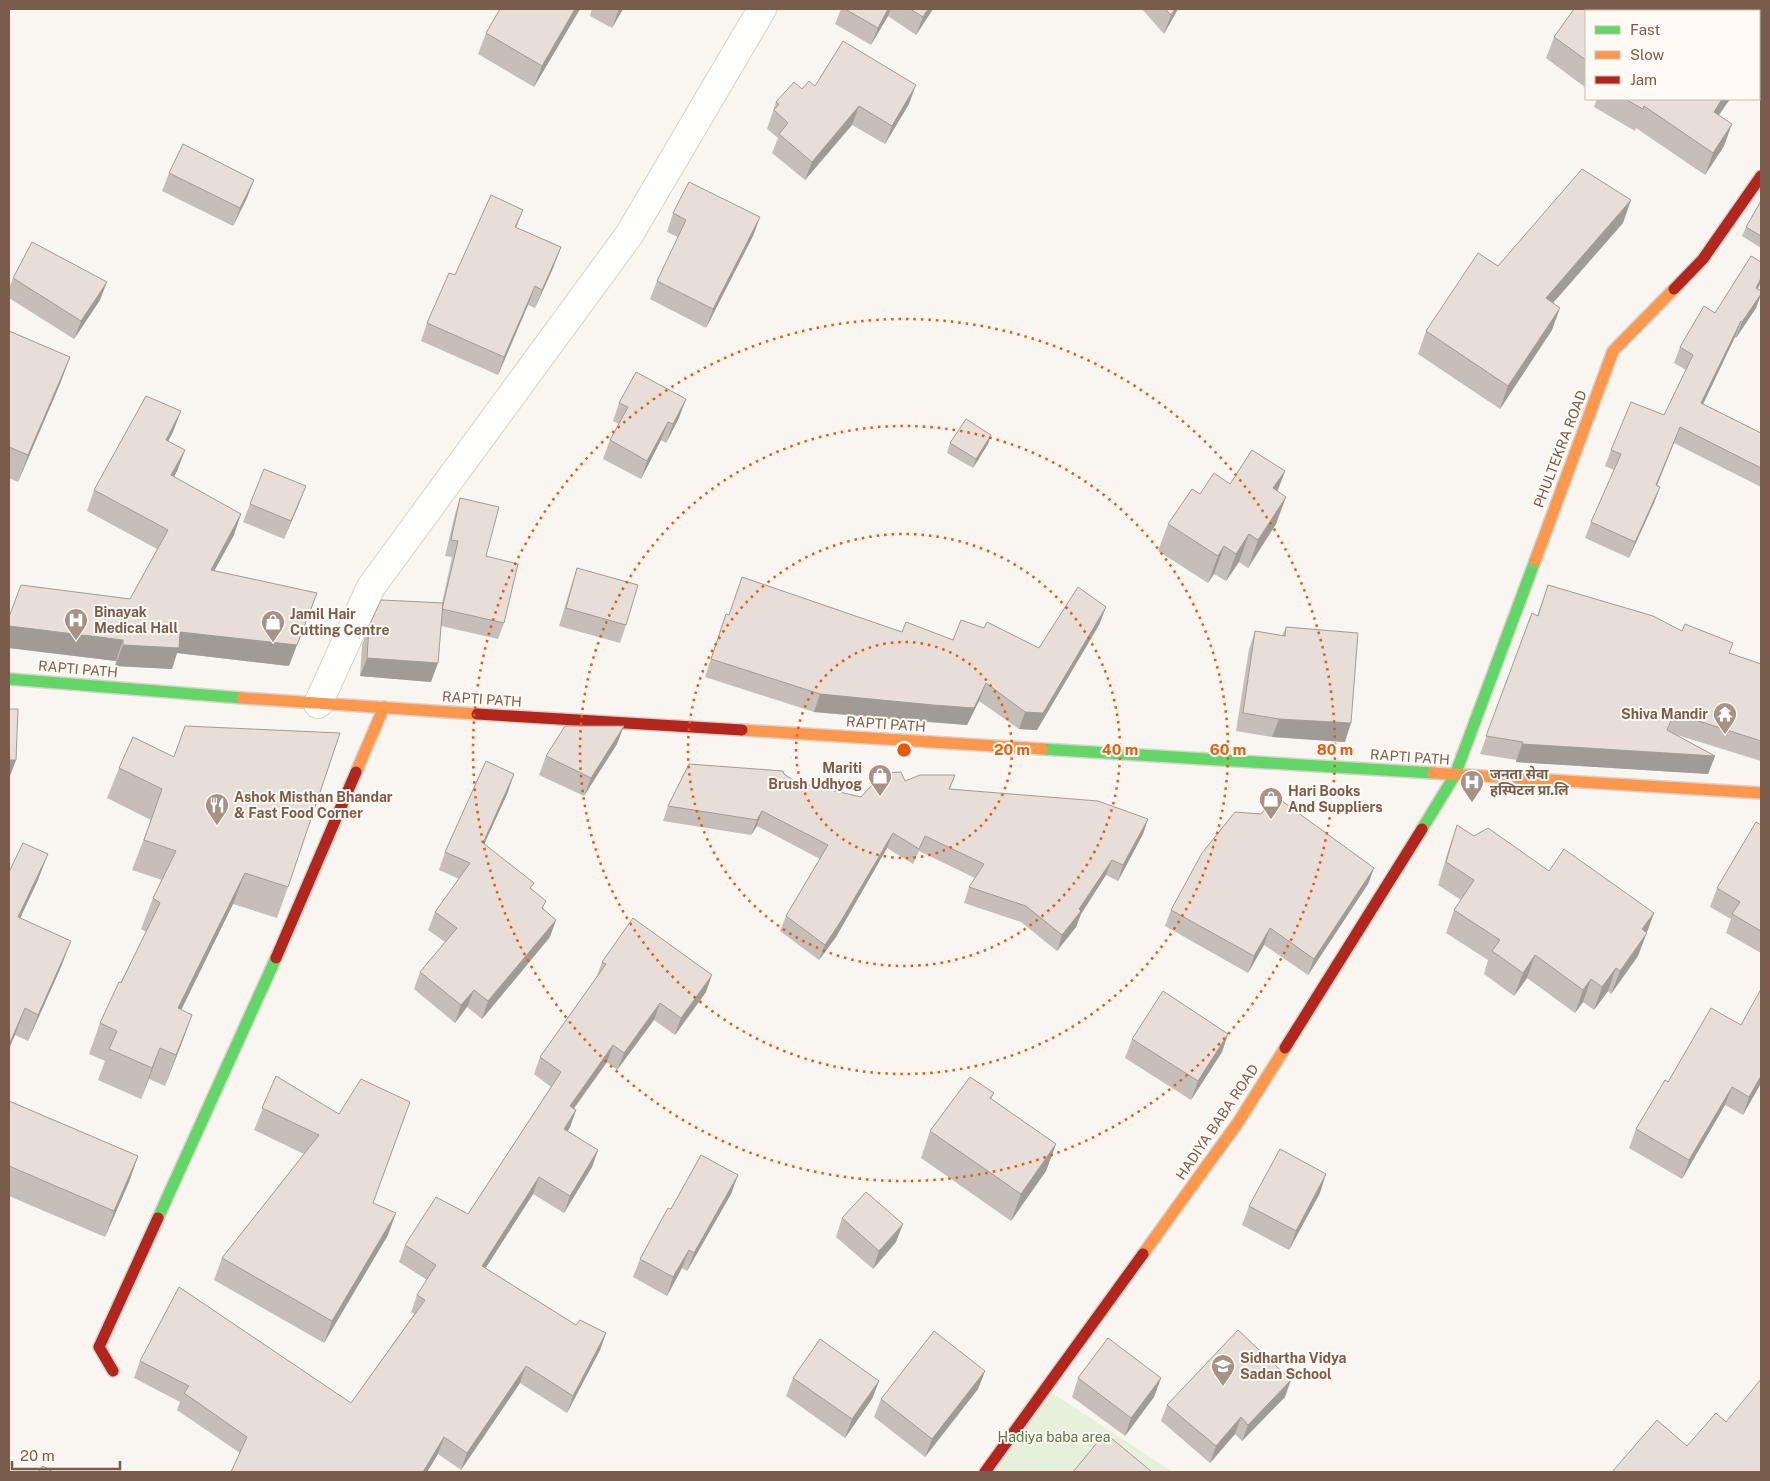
<svg xmlns="http://www.w3.org/2000/svg" width="1770" height="1481" font-family="'Public Sans','Noto Sans Devanagari',sans-serif">
  <style>
    .green { fill: #e7f0db }
    .lines { fill: none; stroke-linecap: round; stroke-linejoin: round }
    .street-casing { stroke: #d7d1cb; stroke-width: 30 }
    .fast-casing { stroke: #d9d2cb; stroke-width: 14 }
    .slow-casing { stroke: #d9d2cb; stroke-width: 14 }
    .jam-casing { stroke: #d9d2cb; stroke-width: 14 }
    .street { stroke: #fefefd; stroke-width: 28 }
    .fast { stroke: #63d668; stroke-width: 11 }
    .slow { stroke: #ff974d; stroke-width: 11 }
    .jam { stroke: #b3261e; stroke-width: 11 }
    .wall { fill: #c6bfb9 }
    .shaded-wall { fill: #a19b96 }
    .building { fill: #e6ded7; stroke: #a19b96 }
    .ring { fill: none; stroke: #e8590c; stroke-width: 2.5; stroke-dasharray: 2.5 5 }
    .labels { text-anchor: middle; dominant-baseline: central; stroke-width: 4; stroke-linejoin: round; paint-order: stroke }
    .street-label { font-size: 14px; fill: #7a5c4d; stroke: #fffaf3 }
    .poi-label { font-size: 14px; font-weight: bold; fill: #7a5c4d; stroke: #fffaf3; text-anchor: start }
    .park-label { font-size: 14px; fill: #537a41; stroke: #fffaf3 }
    .centre { fill: #e8590c; stroke: #fffaf3; stroke-width: 2.5 }
    .ring-label { font-size: 15px; text-anchor: middle; font-weight: bold; fill: #e8590c; stroke: #fffaf3; stroke-width: 4; stroke-linejoin: round; paint-order: stroke }
  </style>
  <rect width="100%" height="100%" fill="#f9f5f0"/>
  <path class="green" d="M1046,1389L1173,1472H981Z"/>
  <g class="lines">
    <g class="street-casing">
      <path id="street" d="M318,704L371,587L629,235L762,9"/>
    </g>
    <g class="fast-casing">
      <path id="fast" d="M9,679L242,698
        M1042,749L1433,773
        M1422,829L1455,775L1535,561
        M158,1218L276,958"/>
    </g>
    <g class="slow-casing">
      <path id="slow" d="M1535,561L1613,351L1674,289
        M242,698L477,714
        M742,730L1042,749
        M356,772L384,707
        M1433,773L1761,793
        M1143,1254L1239,1121L1285,1048"/>
    </g>
    <g class="jam-casing">
      <path id="jam" d="M1674,289L1703,259L1761,176
        M477,714L742,730
        M276,958L356,772
        M1285,1048L1422,829
        M113,1371L99,1347L158,1218
        M985,1472L1143,1254"/>
    </g>
    <use href="#street" class="street"/>
    <use href="#fast" class="fast"/>
    <use href="#slow" class="slow"/>
    <use href="#jam" class="jam"/>
  </g>
  <path class="wall" d="M500,9H580L534,87L478,54L486,33Z
    M592,9H623L612,28L590,16Z
    M841,9H933L916,35L888,16L871,45L835,24Z
    M1142,9H1178L1164,34Z
    M1586,11V88L1546,58L1554,37Z
    M815,86L909,104L885,144L852,125L805,180L772,153L778,138L767,129L776,102L802,89Z
    M1597,99H1730L1718,115L1724,146L1705,175L1636,128L1635,131L1594,107Z
    M169,173L247,198L233,226L162,191Z
    M1761,201V248L1742,236L1746,227Z
    M673,213L760,217L753,236L706,328L650,299L657,281L678,237L667,232Z
    M1623,223L1553,303L1552,330L1500,409L1418,354L1426,331L1498,266Z
    M516,228L554,266L535,308L528,305L498,375L421,341L427,323L455,275Z
    M13,278L100,300L74,339L9,298V289Z
    M1761,282L1758,289L1761,291V295L1756,308L1736,338L1735,337L1703,404L1761,433V487L1674,443L1657,486L1660,487L1654,503L1629,558L1585,538L1591,522L1614,470L1605,466L1611,450L1664,415L1686,370L1674,363L1680,347L1715,313Z
    M9,331L70,357L60,384L18,482L9,478Z
    M619,403L679,418L666,443L661,440L641,479L603,459L610,440L619,424L613,421Z
    M173,432L168,441L185,450L177,471L174,476L234,535L214,571L289,666L177,653L172,669L115,666L116,661L9,648V617L130,599L157,549L87,511L94,490Z
    M991,435L988,444L973,468L947,453L950,443Z
    M1285,471L1277,491L1276,524L1248,568L1239,562L1226,581L1214,574L1208,583L1158,551L1168,524L1200,494L1230,484Z
    M460,498L486,556L504,623L498,639L441,626L431,682L360,676L362,645L369,626L442,603L452,557L445,556L455,514Z
    M250,504H299L284,539L243,522Z
    M577,568L626,625L620,643L559,626L571,586Z
    M1548,585L1682,631L1730,653L1761,664V761L1674,734L1715,756L1708,774L1516,762V760L1480,754L1532,613L1537,616Z
    M1106,607L1099,625L1037,730L1019,729L979,701L967,725L926,722L814,712L705,677L726,614L729,615L902,632L953,640L1039,648Z
    M1286,627L1345,742L1272,737L1236,731L1249,649L1255,631L1282,636Z
    M133,737L288,887L277,918L233,904L181,1010L192,1015L181,1045L165,1086L149,1079L141,1099L98,1080L105,1061L89,1054L100,1023L146,932L141,929L153,898L162,880L132,870L151,820L107,798L119,768Z
    M617,744L584,796L539,775L546,756Z
    M784,774L796,782L861,797L905,781L955,775L950,789L1148,819L1143,834L1118,881L1106,875L1081,914L1076,927L1057,951L1021,922L964,903L969,887L975,878L919,851L913,864L887,848L836,937L819,960L780,931L786,916L820,859L757,826L751,835L663,821L668,806Z
    M508,792L484,844L532,889L544,909L550,937L482,1019L467,1007L455,1023L414,989L420,972L445,942L428,930L435,912L459,879L439,870L445,852Z
    M1457,825L1474,836L1549,871L1654,913L1638,956L1611,994L1608,991L1594,1010L1583,1002L1575,1013L1527,978L1514,996L1484,974L1488,960L1446,933L1454,910L1461,900L1438,885L1449,848Z
    M1761,825V953L1726,933L1731,919L1710,907L1717,888Z
    M1374,868L1368,884L1308,975L1264,945L1248,973L1165,926L1171,910Z
    M9,872L38,880L20,918L61,967L28,1041L15,1035Z
    M602,962L706,992L675,1035L654,1020L617,1070L607,1062L574,1109L576,1110L570,1127L568,1131L598,1150L592,1167L564,1213L533,1194L485,1269L576,1325L606,1333L600,1350L567,1413L520,1383L461,1470L438,1454L427,1472H231L240,1453L177,1410L180,1402L134,1378L140,1361L351,1403L414,1314L411,1312L417,1295L427,1280L399,1262L405,1245L468,1214L551,1087L534,1074L540,1057L596,978Z
    M1761,989V1083L1743,1115L1725,1105L1682,1179L1629,1148L1636,1129L1668,1082L1741,1025Z
    M1228,1034L1222,1052L1191,1100L1125,1058L1132,1039Z
    M276,1076L373,1203L388,1235L324,1343L214,1280L222,1258L304,1154L254,1130Z
    M994,1093L991,1099L1056,1144L1046,1171L1011,1221L921,1158L930,1131Z
    M9,1101L138,1156L129,1182L105,1237L9,1196Z
    M738,1175L731,1194L687,1271L682,1268L667,1296L633,1277L640,1259L671,1209Z
    M1320,1193L1289,1250L1242,1225L1249,1206Z
    M842,1218L896,1242L873,1269L836,1237Z
    M985,1371L978,1389L925,1457L874,1417L881,1399Z
    M793,1378L879,1381L872,1399L845,1438L786,1396Z
    M1078,1378H1161L1154,1397L1125,1436L1072,1397Z
    M1285,1397L1242,1441L1235,1434L1210,1463L1161,1421L1167,1405Z"/>
  <path class="shaded-wall" d="M575,9H580L534,87L542,66Z
    M619,9H623L612,28Z
    M888,9H891L888,16L871,45L878,28Z
    M928,9H933L916,35L923,17Z
    M1175,9H1178L1164,34L1171,15Z
    M916,85L909,104L885,144L892,126Z
    M1722,99H1730L1706,134L1714,112Z
    M859,106L852,125L805,180L812,162Z
    M1732,124L1724,146L1705,175L1713,153Z
    M254,180L247,198L233,226L240,208Z
    M1631,200L1623,223L1537,321L1546,298Z
    M523,210L516,228L515,227Z
    M760,217L753,236L706,328L713,309Z
    M561,247L554,266L535,308L542,290Z
    M1761,278V282L1750,304L1756,288Z
    M107,282L100,300L74,339L81,321Z
    M535,286L528,305L498,375L504,357Z
    M1761,294L1756,308L1736,338L1742,322Z
    M1560,308L1552,330L1500,409L1508,386Z
    M1741,321L1735,337L1696,419L1701,403Z
    M70,357L60,384L18,482L28,455Z
    M686,399L679,418L666,443L673,424Z
    M181,411L173,432L158,461L166,440Z
    M668,422L661,440L641,479L647,461Z
    M1680,427L1674,443L1650,502L1656,485Z
    M991,435L988,444L973,468L976,459Z
    M185,450L177,471L163,496L171,475Z
    M1285,471L1275,498L1273,488Z
    M306,486L299,504L284,539L291,521Z
    M1660,487L1654,503L1629,558L1635,542Z
    M1286,497L1276,524L1248,568L1258,540Z
    M241,514L234,535L203,591L211,570Z
    M1249,534L1239,562L1226,581L1236,554Z
    M1224,546L1214,574L1208,583L1218,556Z
    M317,593L289,666L177,653L172,669L115,666L123,645L180,632Z
    M1106,607L1099,625L1037,730L1019,729L1025,712Z
    M9,626L123,640L116,661L9,648Z
    M367,658L438,663L431,682L360,676Z
    M986,683L979,701L967,725L814,712L820,694Z
    M1279,719L1351,723L1345,742L1272,737Z
    M624,726L617,744L584,796L591,778Z
    M1522,744L1715,756L1708,774L1516,762Z
    M9,760H16L9,779Z
    M514,774L508,792L477,860L483,843Z
    M762,811L757,826L751,835L757,820Z
    M1148,819L1143,834L1118,881L1123,865Z
    M893,833L887,848L836,937L819,960L825,945Z
    M48,854L38,880L9,942L18,917Z
    M1112,860L1106,875L1081,914L1076,927L1057,951L1062,935Z
    M1374,868L1368,884L1308,975L1314,959Z
    M245,873L233,904L167,1039L178,1008Z
    M1654,913L1638,956L1611,994L1620,971L1642,929Z
    M556,920L550,937L482,1019L488,1001Z
    M1270,928L1264,945L1248,973L1254,956Z
    M71,941L61,967L28,1041L38,1015Z
    M1535,955L1527,978L1514,996L1523,973Z
    M1616,968L1608,991L1594,1010L1602,987Z
    M712,975L706,992L675,1035L681,1018Z
    M1591,979L1583,1002L1575,1013L1583,990Z
    M474,990L467,1007L455,1023L461,1005Z
    M660,1003L654,1020L617,1070L624,1053Z
    M25,1008L15,1035L9,1049V1045Z
    M192,1015L181,1045L165,1086L176,1055Z
    M1228,1034L1222,1052L1191,1100L1198,1081Z
    M613,1045L607,1062L563,1123L570,1106Z
    M160,1048L149,1079L141,1099L152,1068Z
    M1761,1076V1083L1743,1115L1749,1097Z
    M1732,1087L1725,1105L1682,1179L1689,1160Z
    M576,1110L570,1127L558,1146L564,1129Z
    M1056,1144L1046,1171L1011,1221L1021,1194Z
    M598,1150L592,1167L564,1213L570,1196Z
    M138,1156L129,1182L105,1237L114,1211Z
    M1326,1174L1320,1193L1289,1250L1296,1231Z
    M738,1175L731,1194L687,1271L694,1253Z
    M539,1177L533,1194L476,1283L482,1266Z
    M396,1213L388,1235L324,1343L332,1321Z
    M903,1224L896,1242L873,1269L879,1251Z
    M689,1250L682,1268L667,1296L673,1277Z
    M606,1333L600,1350L567,1413L573,1396Z
    M526,1366L520,1383L461,1470L467,1453Z
    M985,1371L978,1389L925,1457L932,1439Z
    M1161,1378L1154,1397L1125,1436L1131,1418Z
    M1291,1380L1285,1397L1242,1441L1248,1425Z
    M879,1381L872,1399L845,1438L852,1419Z
    M1241,1417L1235,1434L1210,1463L1216,1446Z
    M444,1437L438,1454L427,1472H423Z"/>
  <path class="building" d="M500,9H575L542,66L486,33Z
    M845,9H888L878,28Z
    M910,9H928L923,17Z
    M1165,9H1175L1171,15Z
    M1574,9H1671L1675,11H1586V60L1554,37Z
    M843,41L916,85L892,126L859,106L812,162L779,134L788,123L774,110L779,104L776,102L794,82L802,89L809,81L815,86Z
    M1625,99H1722L1714,112L1732,124L1713,153L1644,106L1643,109Z
    M183,144L254,180L240,208L169,173Z
    M1582,169L1631,200L1546,298L1560,308L1508,386L1426,331L1478,253L1498,266Z
    M689,182L760,217L713,309L657,281L686,220L673,213Z
    M491,195L523,210L515,227L561,247L542,290L535,286L504,357L427,323L449,273L455,275Z
    M1761,201V236L1746,227Z
    M32,242L107,282L81,321L13,278Z
    M1751,256L1761,262V278L1756,288L1761,291V294L1742,322L1741,321L1701,403L1761,433V468L1680,427L1656,485L1660,487L1635,542L1591,522L1621,454L1611,450L1631,402L1664,415L1693,355L1680,347L1704,306L1715,313Z
    M9,331L70,357L28,455L9,447Z
    M636,372L686,399L673,424L668,422L647,461L610,440L628,407L619,403Z
    M146,396L181,411L166,440L185,450L171,475L241,514L211,570L317,593L297,645L180,632L179,648L123,645V640L9,626V617L21,585L130,599L168,530L94,490Z
    M966,419L991,435L976,459L950,443Z
    M1252,450L1285,471L1273,488L1286,497L1258,540L1249,534L1236,554L1224,546L1218,556L1168,524L1192,489L1200,494L1214,473L1230,484Z
    M264,469L306,486L291,521L250,504Z
    M460,498L499,507L486,556L518,564L504,623L442,609L458,541L451,540Z
    M577,568L638,585L626,625L566,608Z
    M742,577L902,632L906,622L953,640L961,620L984,628L987,622L1039,648L1078,587L1106,607L1043,713L1025,712L986,683L974,708L933,705L820,694L711,659L726,614L729,615Z
    M1548,585L1653,616L1682,631L1685,624L1733,643L1729,653L1761,664V741L1674,713L1667,730L1715,756L1522,744L1523,742L1486,736L1532,613L1538,616Z
    M381,600L443,603L438,663L367,658L369,626Z
    M1286,627L1358,633L1351,723L1279,719L1243,713L1255,631L1285,636Z
    M9,709H18L16,760H9Z
    M185,726L340,733L288,887L245,873L178,1008L192,1015L176,1055L160,1048L152,1068L109,1049L117,1031L100,1023L119,982L121,983L160,903L153,898L176,851L144,840L162,789L119,768L133,737L174,757Z
    M565,726H624L591,778L546,756Z
    M486,761L514,774L483,843L534,883L530,888L546,901L542,908L556,920L488,1001L474,990L461,1005L420,972L457,928L435,912L470,863L445,852Z
    M689,764L783,771L784,774L796,782L861,797L883,773L901,772L905,781L920,775H955L949,789L1098,801L1148,819L1123,865L1112,860L1079,909L1081,911L1062,935L1026,906L969,887L984,864L925,836L919,849L893,833L841,921L825,945L786,916L828,845L762,811L757,820L668,806Z
    M1275,796L1374,868L1314,959L1270,928L1254,956L1171,910L1202,853L1235,812L1261,814Z
    M1756,822L1761,825V931L1732,914L1740,902L1717,888Z
    M1457,825L1474,836L1488,828L1549,871L1564,849L1654,913L1642,929L1647,933L1620,971L1616,968L1602,987L1591,979L1583,990L1535,955L1523,973L1492,951L1500,940L1454,910L1474,880L1446,862Z
    M23,843L48,854L18,917L71,941L38,1015L25,1008L9,1045V872Z
    M633,918L712,975L681,1018L660,1003L624,1053L613,1045L570,1106L576,1110L564,1129L598,1150L570,1196L539,1177L482,1266L576,1325L580,1320L606,1333L573,1396L526,1366L467,1453L444,1437L423,1472H231L247,1437L184,1393L189,1386L140,1361L179,1287L351,1403L425,1300L417,1295L436,1265L405,1245L436,1197L468,1214L561,1072L540,1057L606,964L602,962Z
    M1761,989V1076L1749,1097L1732,1087L1689,1160L1636,1129L1665,1080L1668,1082L1711,1008L1741,1025Z
    M1163,991L1228,1034L1198,1081L1132,1039Z
    M276,1076L339,1114L361,1079L410,1102L373,1203L396,1213L332,1321L222,1258L319,1135L262,1108Z
    M970,1077L994,1093L990,1098L1056,1144L1021,1194L930,1131Z
    M9,1101L138,1156L114,1211L9,1166Z
    M1280,1149L1326,1174L1296,1231L1249,1206Z
    M701,1155L738,1175L694,1253L689,1250L673,1277L640,1259L668,1208L671,1209Z
    M866,1192L903,1224L879,1251L842,1218Z
    M1238,1330L1291,1380L1248,1425L1241,1417L1216,1446L1167,1405Z
    M934,1331L985,1371L932,1439L881,1399Z
    M1108,1338L1161,1378L1131,1418L1078,1378Z
    M820,1339L879,1381L852,1419L793,1378Z
    M1761,1379V1472H1612L1657,1420L1687,1446L1716,1413L1726,1422Z
    M1105,1433L1152,1472H1073Z
    M43,1466L53,1472H38Z"/>
  <g class="ring">
    <circle cx="904" cy="750" r="108"/>
    <circle cx="904" cy="750" r="216"/>
    <circle cx="904" cy="750" r="324"/>
    <circle cx="904" cy="750" r="431"/>
  </g>
  <defs>
    <g id="hospital-pin" transform="scale(1.25)"><path d="M0 17L-7.5 6A9.5 9.5 0 1 1 7.5 6Z" fill="#a69286" stroke="#fffaf3"/><path d="M-5-5h3v3.5h4V-5h3V5h-3V1.5h-4V5h-3Z" fill="#fff"/></g>
    <g id="shop-pin" transform="scale(1.25)"><path d="M0 17L-7.5 6A9.5 9.5 0 1 1 7.5 6Z" fill="#a69286" stroke="#fffaf3"/><path d="M-5-2.5h2.3a2.7 3.5 0 0 1 5.4 0H5L5.5 6h-11ZM-1.5-2.5h3a1.5 2.3 0 0 0-3 0Z" fill="#fff"/></g>
    <g id="temple-pin" transform="scale(1.25)"><path d="M0 17L-7.5 6A9.5 9.5 0 1 1 7.5 6Z" fill="#a69286" stroke="#fffaf3"/><path d="M0-6L5-2H3V0L6.5 2.5H4V6H1.5V3h-3V6H-4V2.5H-6.5L-3 0V-2H-5Z" fill="#fff"/></g>
    <g id="restaurant-pin" transform="scale(1.25)"><path d="M0 17L-7.5 6A9.5 9.5 0 1 1 7.5 6Z" fill="#a69286" stroke="#fffaf3"/><path d="M-5-6h1v4h1v-4h1v4h1v-4h1v5L-1.5 .5V6h-2V.5L-5-1ZM5-6V6H3V1.5H1.5Q1.5-4 5-6Z" fill="#fff"/></g>
    <g id="school-pin" transform="scale(1.25)"><path d="M0 17L-7.5 6A9.5 9.5 0 1 1 7.5 6Z" fill="#a69286" stroke="#fffaf3"/><path d="M0-5L7-2L0 1L-7-2ZM-4 1L0 2.5L4 1V4Q0 6-4 4Z" fill="#fff"/></g>
  </defs>
  <g fill-rule="evenodd">
    <use href="#hospital-pin" x="76" y="620"/>
    <use href="#shop-pin" x="273" y="622"/>
    <use href="#temple-pin" x="1725" y="714"/>
    <use href="#shop-pin" x="880" y="776"/>
    <use href="#hospital-pin" x="1472" y="782"/>
    <use href="#shop-pin" x="1271" y="799"/>
    <use href="#restaurant-pin" x="217" y="805"/>
    <use href="#school-pin" x="1223" y="1366"/>
  </g>
  <g class="labels">
    <g class="street-label">
      <text transform="translate(1560 449) rotate(-69)">PHULTEKRA ROAD</text>
      <text transform="translate(78 669) rotate(5)">RAPTI PATH</text>
      <text transform="translate(482 699) rotate(4)">RAPTI PATH</text>
      <text transform="translate(886 724) rotate(4)">RAPTI PATH</text>
      <text transform="translate(1410 757) rotate(4)">RAPTI PATH</text>
      <text transform="translate(1217 1122) rotate(-56)">HADIYA BABA ROAD</text>
    </g>
    <g class="poi-label">
      <text x="94" y="612">Binayak<tspan x="94" dy="16">Medical Hall</tspan></text>
      <text x="290" y="614">Jamil Hair<tspan x="290" dy="16">Cutting Centre</tspan></text>
      <text x="1708" y="714" text-anchor="end">Shiva Mandir</text>
      <text x="862" y="768" text-anchor="end">Mariti<tspan x="862" dy="16">Brush Udhyog</tspan></text>
      <text x="1490" y="774">जनता सेवा<tspan x="1490" dy="16">हस्पिटल प्रा.लि</tspan></text>
      <text x="1288" y="791">Hari Books<tspan x="1288" dy="16">And Suppliers</tspan></text>
      <text x="234" y="797">Ashok Misthan Bhandar<tspan x="234" dy="16">&amp; Fast Food Corner</tspan></text>
      <text x="1240" y="1358">Sidhartha Vidya<tspan x="1240" dy="16">Sadan School</tspan></text>
    </g>
    <g class="park-label">
      <text x="1054" y="1437">Hadiya baba area</text>
    </g>
  </g>
  <circle cx="904" cy="750" r="8" class="centre"/>
  <g class="ring-label">
    <text x="1012" y="755">20 m</text>
    <text x="1120" y="755">40 m</text>
    <text x="1228" y="755">60 m</text>
    <text x="1335" y="755">80 m</text>
  </g>
  <rect width="1770" height="1481" fill="none" stroke="#7a5c4d" stroke-width="20"/>
  <rect x="1585" y="10" width="175" height="90" fill="#fffaf3" stroke="#cabbb1"/>
  <rect x="1595" y="26" width="25" height="8" fill="#63d668" stroke="#cabbb1"/>
  <text x="1630" y="35" font-size="15" fill="#7a5c4d">Fast</text>
  <rect x="1595" y="51" width="25" height="8" fill="#ff974d" stroke="#cabbb1"/>
  <text x="1630" y="60" font-size="15" fill="#7a5c4d">Slow</text>
  <rect x="1595" y="76" width="25" height="8" fill="#b3261e" stroke="#cabbb1"/>
  <text x="1630" y="85" font-size="15" fill="#7a5c4d">Jam</text>
  <path d="M12 1461v8h108v-8" fill="none" stroke="#7a5c4d" stroke-width="2.5"/>
  <text x="20" y="1461" font-size="15" fill="#7a5c4d" stroke="#fffaf3" stroke-width="4" paint-order="stroke">20 m</text>
</svg>
